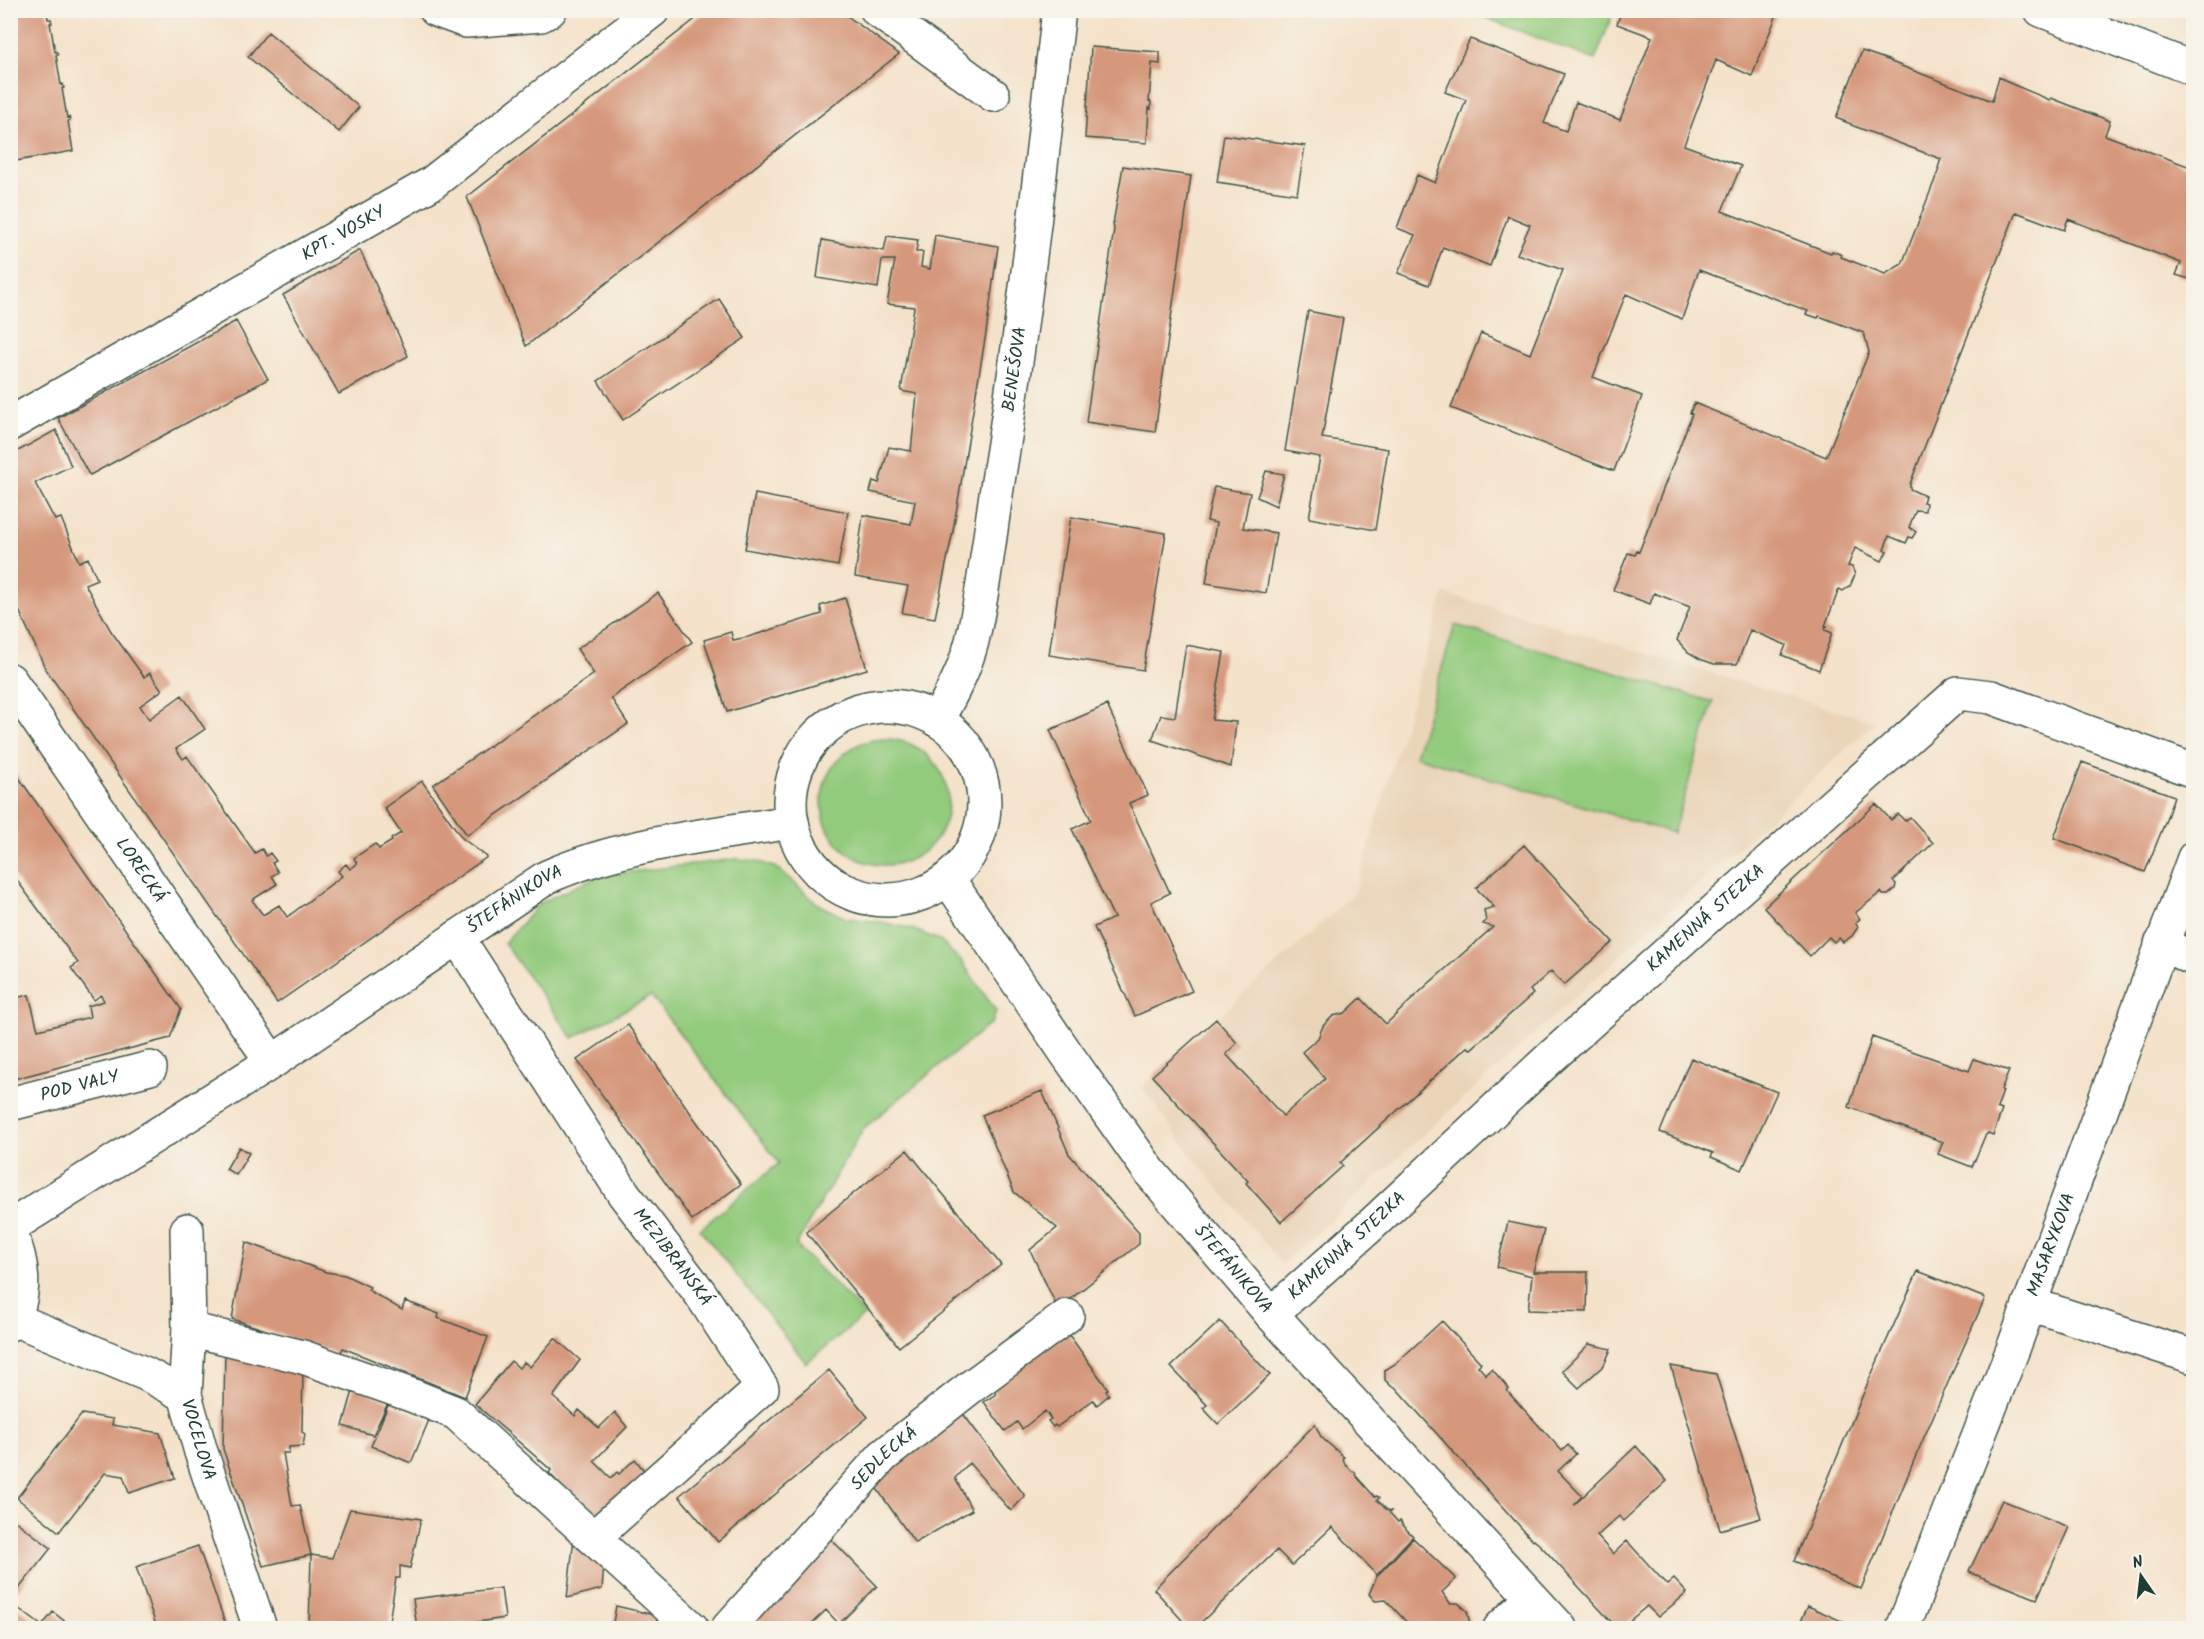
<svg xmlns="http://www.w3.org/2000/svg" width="2204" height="1639" font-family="Kalam,sans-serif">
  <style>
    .built { fill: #e9d4b8 }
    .green { fill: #93cb7d; stroke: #598458; stroke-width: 1.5 }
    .building { fill: #d5987b }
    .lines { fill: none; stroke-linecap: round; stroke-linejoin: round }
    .minor-casing { stroke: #3f564a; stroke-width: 36 }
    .major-casing { stroke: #3f564a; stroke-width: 36 }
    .minor { stroke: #fff; stroke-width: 33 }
    .major { stroke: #fff; stroke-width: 33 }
    .labels { text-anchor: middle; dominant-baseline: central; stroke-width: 6; stroke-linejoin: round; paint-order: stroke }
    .street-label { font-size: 18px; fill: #1f3d34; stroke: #f7f3e8 }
  </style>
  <rect width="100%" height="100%" fill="#f7f3e8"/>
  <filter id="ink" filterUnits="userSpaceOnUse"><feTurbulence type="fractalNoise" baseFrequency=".0167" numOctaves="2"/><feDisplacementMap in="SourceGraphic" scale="12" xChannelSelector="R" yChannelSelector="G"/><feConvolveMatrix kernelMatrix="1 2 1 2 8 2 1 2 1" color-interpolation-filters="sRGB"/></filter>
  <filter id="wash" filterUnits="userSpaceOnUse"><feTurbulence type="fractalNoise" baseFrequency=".008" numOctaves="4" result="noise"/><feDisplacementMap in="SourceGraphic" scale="24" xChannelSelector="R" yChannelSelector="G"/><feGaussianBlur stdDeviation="1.35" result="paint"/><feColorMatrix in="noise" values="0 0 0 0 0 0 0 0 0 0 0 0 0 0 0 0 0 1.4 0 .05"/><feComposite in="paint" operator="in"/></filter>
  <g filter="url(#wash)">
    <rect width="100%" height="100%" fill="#f4e2ca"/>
    <path class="built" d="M1444,593L1876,722L1282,1264L1188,1151L1142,1087L1355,893Z"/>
    <path class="green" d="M1477,11V10L1614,11L1595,60L1476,14Z
      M1455,625L1713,702L1673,833L1415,756Z
      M822 802a63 63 0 1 1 126 0a63 63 0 1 1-126 0Z
      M736,859L757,861L777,868L819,905L846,918L882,922L912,929L939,940L962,962L996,1011L992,1022L863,1129L796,1245L865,1315L806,1363L700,1229L779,1163L651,996L573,1038L504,943L540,903L598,876Z"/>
    <g id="blocks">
      <path class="building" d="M10,10H47L48,19H51L52,23H50L55,52H57L58,55H56L61,85L63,84L64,88H62L67,118L69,117L70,120L68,121L73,151L10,162Z
        M707,10H839L899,54L526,346L467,197Z
        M1622,10H1760L1776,17L1752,76L1716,60L1684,145L1741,166L1722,211L1831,253L1832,251L1842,255L1841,257L1885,274L1902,264L1939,169L1938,168L1941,159L1851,125V124L1836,118L1862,51L1891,61V62L1992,101L1999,77L2007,81V82L2050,100L2051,98L2110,121L2105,135L2193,168V280L2176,275L2181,263L2068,219L2064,230L2016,212L1910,484V489L1925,496L1923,502L1926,503L1925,511L1916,510L1909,527L1916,532L1912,538L1909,537L1906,543L1889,536L1884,550L1887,551L1882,561L1855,548L1848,566L1852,567L1855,575L1850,586L1843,591L1839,589L1825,626H1827L1825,630L1832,633L1819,670L1782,655L1786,645L1750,630L1737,664H1714L1700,659L1688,652L1677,640L1690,607L1654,593L1650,604L1613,590L1628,553L1635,555L1637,551L1639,552L1692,414L1690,413L1694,403L1826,457L1869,352L1864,333L1819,316L1818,318L1806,314L1808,311L1699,270L1682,319L1626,294L1593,377L1642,396L1614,471L1451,408L1481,333L1530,354L1563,270L1517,254L1530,225L1508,216L1490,266L1443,247L1429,285L1398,273L1415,235L1397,228L1417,175L1435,183L1466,100L1445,92L1470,39L1564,74L1544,123L1566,131L1576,102L1620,120L1652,37L1617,24Z
        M268,32L359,107L339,132L248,57Z
        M1091,47L1160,52V64L1152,63L1149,101L1151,102V109L1149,108L1147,143L1085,138Z
        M1224,135L1305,146L1297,194L1217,182Z
        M1123,166L1191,176L1155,432L1086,422L1114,229L1113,224Z
        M935,235L998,246L986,333L953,531L935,618L902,613L908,586L855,577L863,515L911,524L915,501L870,492L873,481L879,483L889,447L911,451L917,394L901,391L914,307L887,304L895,260H882L878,288L817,278L822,240L884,251L887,236L918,240L916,252H923L921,267L930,269Z
        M360,250L408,356L339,394L283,295Z
        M719,299L745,338L623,420L598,381Z
        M1308,311L1343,318L1322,438L1388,449L1375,530L1309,518L1320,457L1285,451Z
        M236,321L268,379L90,475L88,473L58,418Z
        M56,430L71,466L35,483L55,520L61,518L79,562L88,558L97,579L85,584L111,631L144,677L150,673L162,690L140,706L149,719L182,695L205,729L176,749L183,759L187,756L255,853L262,849L266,856L270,853L276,861L272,863L278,872L272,876L277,884L252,900L263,915L279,905L287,917L342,876L338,871L346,864L350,869L357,864L354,858L375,844L379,849L392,841L391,839L401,833L384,808L422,781L462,838L487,857L277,1003L45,668L10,590V452L20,450Z
        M1266,471L1284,474L1276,506L1257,497Z
        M1214,487L1250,493L1243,528L1276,533L1266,593L1206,583L1216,523L1207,521Z
        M755,494L848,512L838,566L745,549Z
        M1071,517L1166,533L1143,670L1049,655L1063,560H1064Z
        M658,593L692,642L611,698L628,724L467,835L433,785L594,674L577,649Z
        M845,598L867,669L727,712L704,640L731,632L733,640L748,637L822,614L820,606Z
        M1186,645L1224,652L1212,720L1236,722L1231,767L1152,740L1161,715L1175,717Z
        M1107,705L1148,795L1129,803L1170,893L1151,902L1192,991L1135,1016L1094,927L1114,918L1072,829L1091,820L1050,730Z
        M2082,762L2174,796L2166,820L2145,872L2054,838Z
        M10,765L181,1009L170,1038L10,1080V999L29,995L38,1030L90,1017L88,1006L104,1001L101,995L94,1000L71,968L78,963L10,871Z
        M1876,804L1891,820L1898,814L1905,821L1910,817L1933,843L1893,881L1896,884L1895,889L1888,895H1883L1881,892L1855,913L1860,919L1855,923L1858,927L1852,936L1843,942L1839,938L1834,942L1829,937L1810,956L1764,907Z
        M1524,845L1613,942L1564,985L1551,971L1530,990L1533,994L1471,1049L1467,1047L1340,1163L1343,1166L1281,1222L1246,1183L1248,1181L1152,1076L1216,1019L1237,1043L1226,1054L1283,1116L1325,1079L1302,1052L1318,1038L1323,1026L1333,1016L1345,1013L1361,998L1386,1024L1427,985L1493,927L1483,924L1486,921L1484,910L1494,907L1476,888Z
        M628,1025L741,1184L692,1220L577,1060Z
        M1872,1037L1969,1071L1974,1059L2009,1071L2001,1090L2003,1091L1997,1108L2002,1110L1993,1135L1988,1133L1985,1136L1972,1167L1938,1154L1943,1142L1849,1107Z
        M1691,1058L1777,1092L1742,1170L1711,1157L1713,1153L1660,1132Z
        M1042,1091L1069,1154L1139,1233V1244L1058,1309L1030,1250L1057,1228L1014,1192L982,1115Z
        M239,1147L249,1153L236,1175L226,1169Z
        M907,1150L1001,1265L899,1347L806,1232Z
        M1508,1222L1544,1230L1533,1272H1588L1587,1312L1528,1310L1532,1276L1497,1267Z
        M246,1242L326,1272L345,1275L370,1287L368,1290L402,1310L405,1301L439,1314L438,1318L488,1337L465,1397L343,1348L340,1354L232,1319Z
        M1918,1271L1985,1298L1915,1458L1861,1589L1794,1561L1869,1380Z
        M1220,1321L1270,1375L1218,1424L1203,1408L1207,1405L1171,1367Z
        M1442,1321L1481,1363L1478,1366L1486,1375L1492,1369L1509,1389L1507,1391L1562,1451L1568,1445L1576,1454L1558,1471L1582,1496L1574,1505L1636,1446L1667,1481L1623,1521L1619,1516L1597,1536L1613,1554L1627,1541L1667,1585L1674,1579L1687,1593L1658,1617L1647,1606L1621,1628H1617L1541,1546L1534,1540L1533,1541L1395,1387H1392L1385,1380V1370L1395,1364Z
        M1067,1332L1108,1389L1106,1391L1109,1395L1097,1405L1093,1400L1057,1427L1055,1425L1053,1427L1048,1421L1051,1419L1045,1411L1022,1429L1017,1422L1005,1431L984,1402L996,1394L991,1387Z
        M555,1338L580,1360L553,1397L575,1416L579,1410L599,1428L615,1412L627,1427L594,1461L611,1478L617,1472L619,1474L635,1459L646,1473L594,1520L549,1473L551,1470L475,1404L511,1361L519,1368L524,1362L530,1367Z
        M1589,1344L1611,1349L1604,1365L1579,1388L1562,1371Z
        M225,1353L303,1368L302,1432L305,1434L303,1446L289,1447V1453H283L292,1506L300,1505L311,1555L332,1558L350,1509L421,1519L410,1568L400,1566V1578H396L388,1628H309L311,1555L263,1566L223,1449Z
        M1671,1366L1716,1374L1761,1518L1720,1530Z
        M829,1370L868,1417L718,1542L679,1496Z
        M354,1387L389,1401L373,1435L343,1426Z
        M389,1403L429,1420L411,1463L371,1446Z
        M961,1411L1025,1496L1011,1511L969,1463L955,1478L972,1510L915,1543L875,1486L887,1471Z
        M82,1414L113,1419L112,1425L160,1433L175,1478L129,1493L123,1476L105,1473L59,1532L17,1498Z
        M1315,1424L1321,1437L1344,1457L1342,1458L1345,1464L1353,1472L1354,1471L1356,1473L1355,1475L1375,1497L1377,1496L1379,1498L1377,1500L1387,1510L1391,1511L1389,1512L1398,1522L1400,1521L1402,1523L1401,1524L1413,1536L1377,1575L1332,1527L1292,1565L1277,1550L1195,1628H1189L1154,1589Z
        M2002,1500L2069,1527L2037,1599L1969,1572Z
        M10,1517L51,1548L10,1600Z
        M574,1538L604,1564L602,1589L567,1598Z
        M1413,1538L1456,1579L1442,1592L1450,1603H1458L1467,1611L1470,1624L1465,1628H1412L1386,1600L1375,1601L1369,1594L1377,1576Z
        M831,1539L877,1586L839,1624L826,1610L807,1628H743Z
        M198,1546L227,1628H146L156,1625L136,1567Z
        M501,1588L505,1618L437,1628H417L413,1599Z
        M10,1602L42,1626L53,1612L68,1624L65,1628H10Z
        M616,1606L663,1617L662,1628H612Z
        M1808,1606L1846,1623L1843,1628H1798Z"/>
    </g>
  </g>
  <g filter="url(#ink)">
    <use href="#blocks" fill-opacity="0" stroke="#3f564a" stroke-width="1.5"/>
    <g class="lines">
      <g class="minor-casing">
        <g id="minor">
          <path d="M436,10L466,21L541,15L550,10"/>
          <path d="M877,10L993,95"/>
          <path d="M2041,10L2194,69"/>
          <path id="s1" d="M10,424L432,183L653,10"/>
          <path id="s2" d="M10,680L272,1062"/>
          <path id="s3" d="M937,720C951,695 965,669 972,641C985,587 990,530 999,475C1024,321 1041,166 1059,10"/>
          <path id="s4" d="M457,937L624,1194L700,1293L762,1388L593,1538"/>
          <path d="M2161,944L2194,959"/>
          <path id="s5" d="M10,1104L150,1068"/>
          <path id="s6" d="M187,1230L189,1329L185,1395L201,1452L260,1628"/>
          <path d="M2029,1304L2194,1357"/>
          <path id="s7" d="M1271,1314L1368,1228L1551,1057L1958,693L1991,697L2194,771"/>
          <path d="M14,1319L146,1374L185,1395"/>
          <path d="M189,1329L303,1357L411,1395L456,1413L692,1628"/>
          <path id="s8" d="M728,1628L883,1456L968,1389L1067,1316"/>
          <path d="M1500,1628L1532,1598"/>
        </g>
      </g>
      <g class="major-casing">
        <g id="major">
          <circle cx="887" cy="803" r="97"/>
          <path id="s9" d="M948,879L1066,1053L1150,1172L1271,1314L1560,1628"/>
          <path id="s10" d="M10,1227L272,1062L547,877C624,843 710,835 792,822"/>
          <path d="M10,1232C23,1261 28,1296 10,1324"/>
          <path id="s11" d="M1903,1628L2013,1349L2194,858"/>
        </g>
      </g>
      <use href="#minor" class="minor"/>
      <use href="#major" class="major"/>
    </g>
  </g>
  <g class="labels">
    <g class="street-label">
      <text stroke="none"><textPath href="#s1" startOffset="384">KPT. VOSKY</textPath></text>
      <text stroke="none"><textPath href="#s3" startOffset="362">BENEŠOVA</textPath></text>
      <text stroke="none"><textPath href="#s2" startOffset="231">LORECKÁ</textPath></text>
      <text stroke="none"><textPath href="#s10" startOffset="602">ŠTEFÁNIKOVA</textPath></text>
      <text stroke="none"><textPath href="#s7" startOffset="588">KAMENNÁ STEZKA</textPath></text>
      <text stroke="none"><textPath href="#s5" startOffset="72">POD VALY</textPath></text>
      <text stroke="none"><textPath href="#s11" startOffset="411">MASARYKOVA</textPath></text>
      <text stroke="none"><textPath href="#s7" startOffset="102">KAMENNÁ STEZKA</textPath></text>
      <text stroke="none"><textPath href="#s4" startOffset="386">MEZIBRANSKÁ</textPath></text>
      <text stroke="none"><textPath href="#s9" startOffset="484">ŠTEFÁNIKOVA</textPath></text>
      <text stroke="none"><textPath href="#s6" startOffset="212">VOCELOVA</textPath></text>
      <text stroke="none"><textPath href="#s8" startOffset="231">SEDLECKÁ</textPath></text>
    </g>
  </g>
  <rect width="2204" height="1639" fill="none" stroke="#f7f3e8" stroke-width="36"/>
  <g transform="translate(2141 1576) rotate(346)" stroke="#f7f3e8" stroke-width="4.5" paint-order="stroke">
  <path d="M0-4.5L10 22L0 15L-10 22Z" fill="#1f3d34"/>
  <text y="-9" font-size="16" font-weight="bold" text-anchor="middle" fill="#1f3d34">N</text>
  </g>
</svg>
